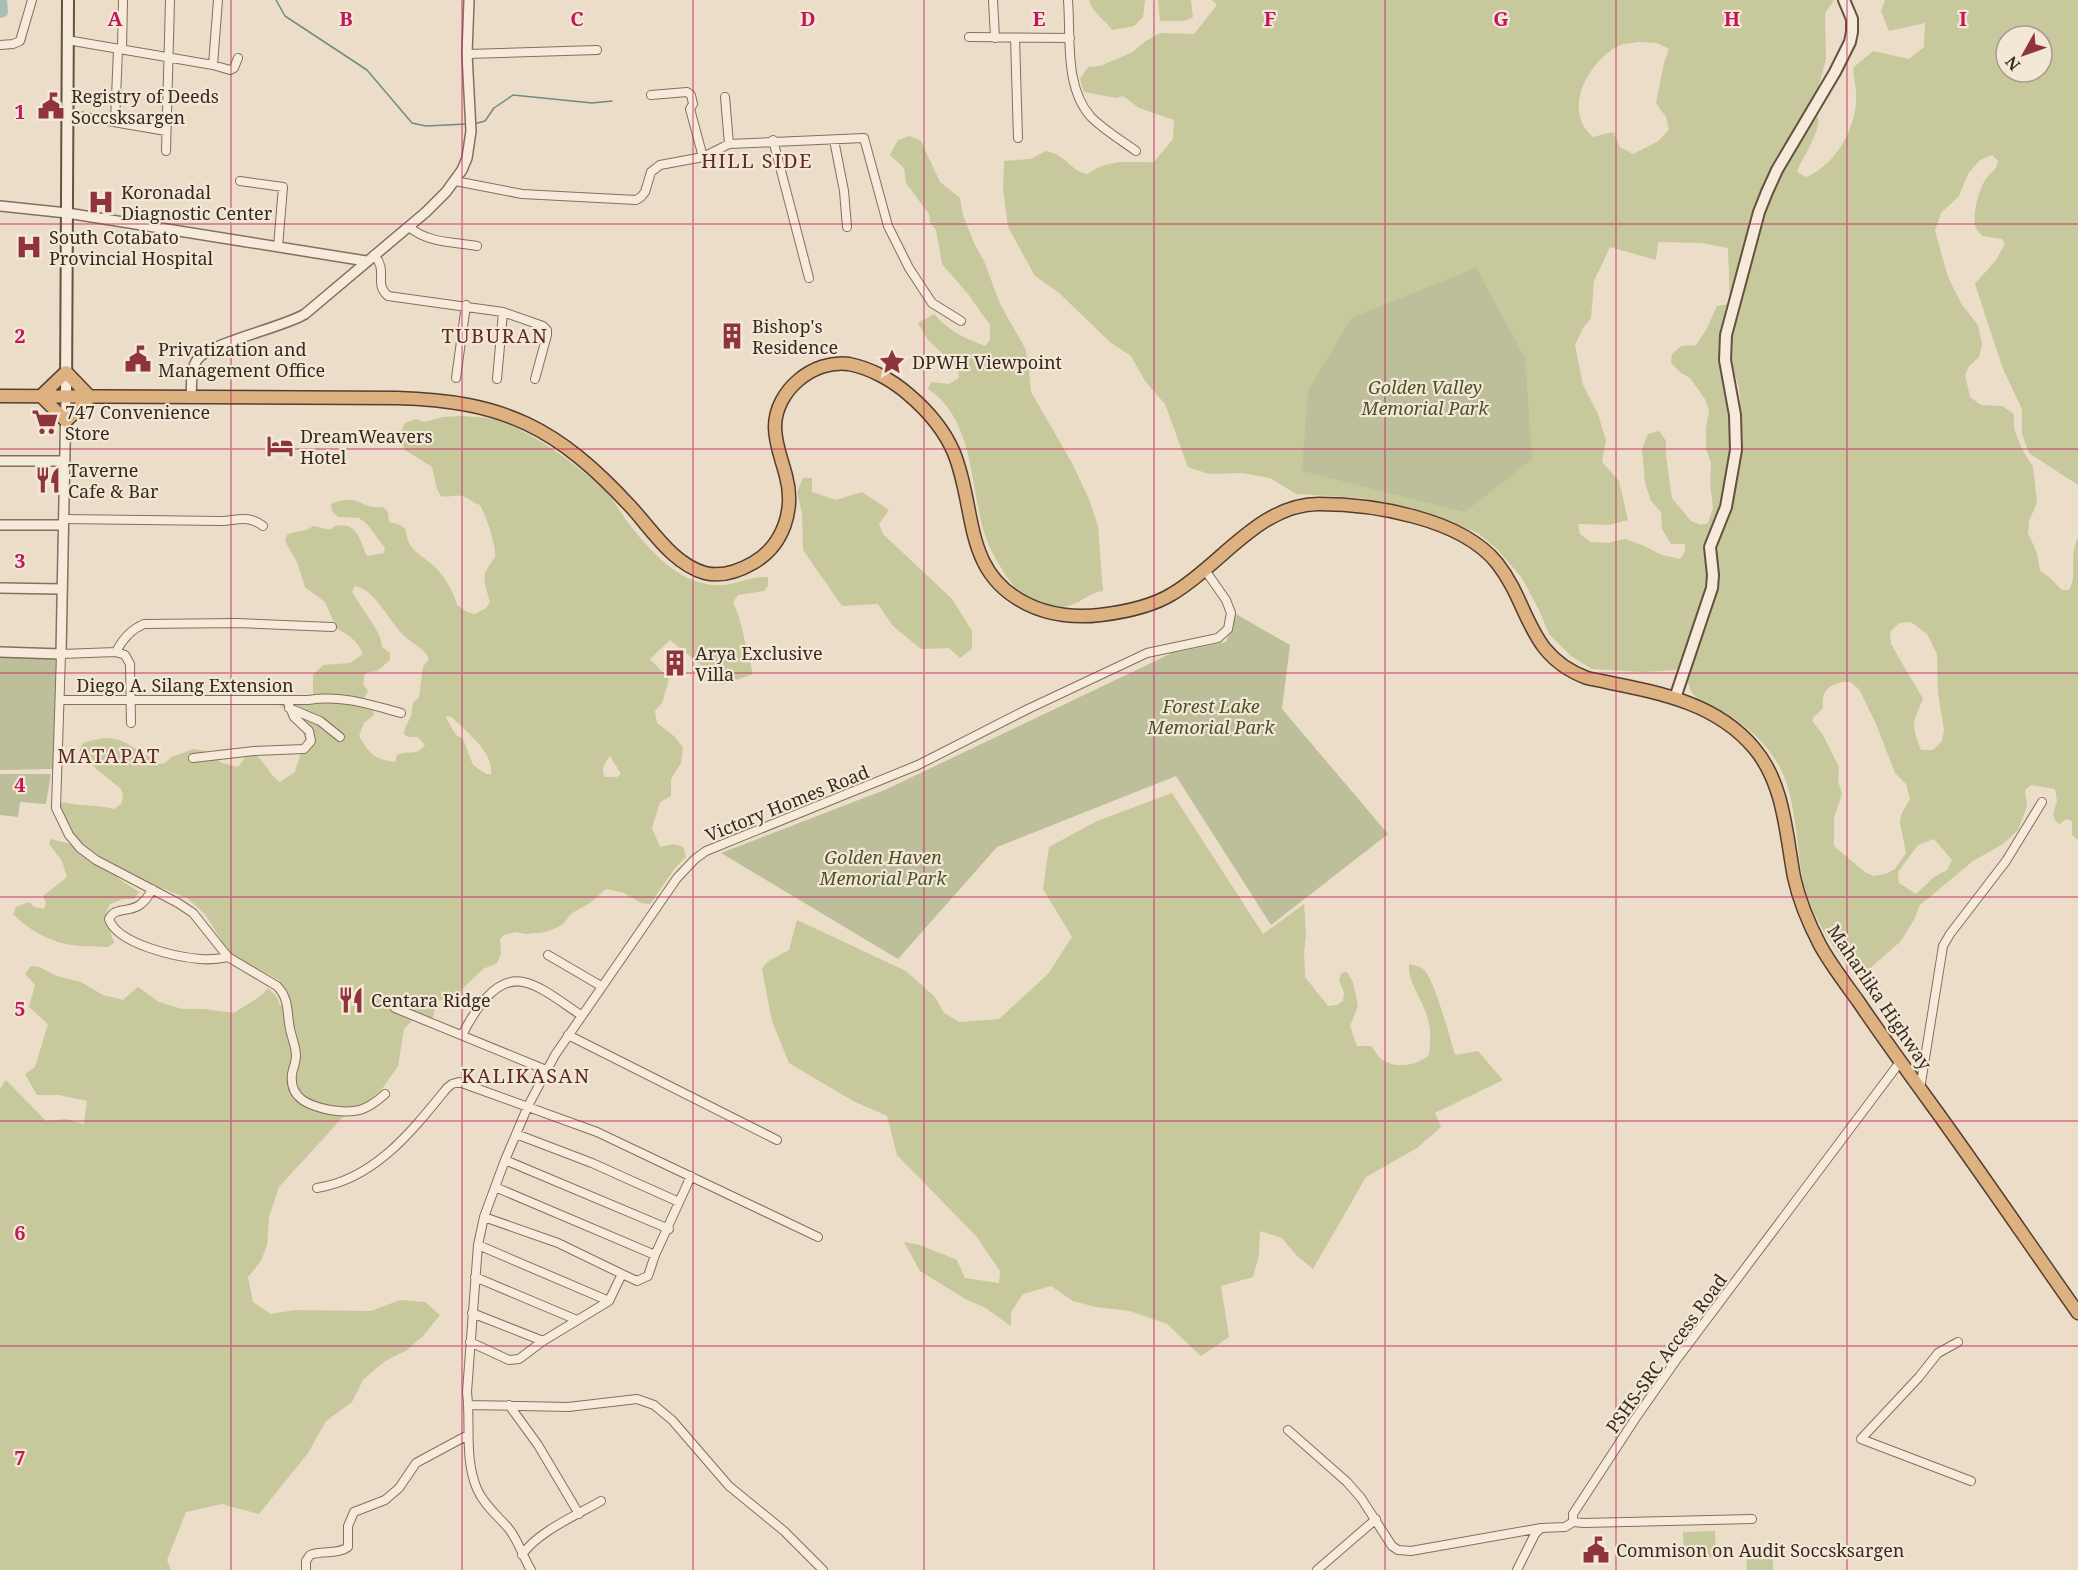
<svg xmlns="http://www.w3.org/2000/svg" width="2078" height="1570" font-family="'Noto Serif',serif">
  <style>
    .green { fill: #c7c89c; fill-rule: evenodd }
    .cemetery { fill: #bdbe9a }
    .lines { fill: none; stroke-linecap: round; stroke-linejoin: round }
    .stream { stroke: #6f8d83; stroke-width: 1.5 }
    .river { stroke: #a8bfb6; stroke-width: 10 }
    .minor-casing { stroke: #856f5e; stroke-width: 10 }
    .tertiary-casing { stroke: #856f5e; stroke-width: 12 }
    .secondary-casing { stroke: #675041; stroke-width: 14 }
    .trunk-casing { stroke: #533e32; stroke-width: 15 }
    .minor { stroke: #f6ebda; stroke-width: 8 }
    .tertiary { stroke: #f6ebda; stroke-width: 9 }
    .secondary { stroke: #f6ebda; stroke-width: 10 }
    .trunk { stroke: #deb180; stroke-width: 12 }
    .grid { fill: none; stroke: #c2185b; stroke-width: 1.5; stroke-opacity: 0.55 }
    .labels { text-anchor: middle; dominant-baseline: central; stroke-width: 4.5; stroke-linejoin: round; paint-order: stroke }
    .poi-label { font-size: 18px; fill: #362920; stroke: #f3e8d6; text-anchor: start }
    .park-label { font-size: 18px; font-style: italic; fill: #4b5129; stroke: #f3e8d6 }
    .street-label { font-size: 18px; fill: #362920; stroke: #f3e8d6 }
    .neighbourhood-label { font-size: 20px; letter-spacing: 1.5px; fill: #602a23; stroke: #f3e8d6 }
    .grid-label { font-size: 20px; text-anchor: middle; font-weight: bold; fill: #c2185b; stroke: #f3e8d6; stroke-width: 4.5; stroke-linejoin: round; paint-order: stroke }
  </style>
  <rect width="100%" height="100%" fill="#ebddc7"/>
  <path class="green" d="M1089,0H1145L1143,17L1134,26L1112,30C1104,19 1092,12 1089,0Z
    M1158,0H1191L1193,17L1184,21H1160Z
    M1212,0H1834L1825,13L1826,59L1819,85L1811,105C1813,109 1816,114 1818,118C1821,131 1802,158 1797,172L1806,177C1834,166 1854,132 1856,102C1857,91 1854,79 1853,68L1873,51L1909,59L1924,47L1925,23L1889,31L1881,11L1885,0H2078V485L2029,453L2022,434V409L2003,369L1975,284L1996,260L2005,244L2002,239L1982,236C1980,233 1977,231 1976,228C1971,217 1979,190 1985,180C1991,171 1995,173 1998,161L1992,155L1980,160L1968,174L1959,196L1941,213L1935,231L1948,277L1962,305L1978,325L1982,344L1979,357L1969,366L1965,375L1970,397L1981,405L2002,406L2014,414V429L2022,449L2033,467L2037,503L2029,521L2028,533L2037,553L2040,571L2049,577L2062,590H2069C2078,576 2068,557 2078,538V840L2072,835V821L2066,819L2060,824L2056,822L2053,814L2057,801L2055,789L2031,785L2025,790L2027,806L2018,830L2003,844L1973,861L1919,906L1915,918L1901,941L1858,979C1835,949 1811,919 1803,880C1796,846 1796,793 1778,764C1766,743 1746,725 1725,713C1717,708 1704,705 1697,698C1688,691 1687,679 1688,669L1644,672L1592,669L1571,656L1549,634L1539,610L1522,578L1498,550L1478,533L1428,513L1361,498L1296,494L1270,478L1242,473L1209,474L1188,467L1165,404L1145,381L1131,356L1110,342L1058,292L1035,276L1008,227L1003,188L1004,161L1031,159L1046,151C1067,155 1070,171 1087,174C1111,158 1128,163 1154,162L1173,139L1174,120L1139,108L1123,96L1116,98L1084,92L1080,79L1088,67L1100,66L1133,52L1144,42L1160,33L1194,34L1217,5ZM2006,36H2042V72H2006ZM1640,42L1657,43L1669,49L1664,63L1656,103L1666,117L1669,130L1657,142L1633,154L1620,147L1613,132L1593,137C1562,111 1587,64 1616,47C1623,43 1632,43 1640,42ZM1658,242L1701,243L1728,248L1730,304L1717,306L1706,330L1696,345L1681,346L1672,354L1671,363L1681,373L1690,378L1705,399L1709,410L1706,429V449L1711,463L1710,483L1713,508L1708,523L1701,525L1691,521L1672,498L1666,456V441L1659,431L1648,434L1642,449L1645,483L1651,501L1661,512L1662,529L1671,544H1685V552L1680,559L1662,555L1642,545L1625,539L1608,543L1591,542L1580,534L1578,524L1609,525L1628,520L1619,481L1602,462L1606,440L1598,414L1583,385L1575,345L1583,328L1591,318L1594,281L1610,247L1656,260ZM1732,333V365L1739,388L1743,446L1732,505L1715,555H1706L1702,546L1718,522L1734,429L1723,338ZM1911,622L1927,634L1937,654L1938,693L1944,730L1942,741L1933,750H1921C1911,723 1912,725 1923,699L1891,644L1890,632L1899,623ZM1842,682H1850L1859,689L1877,726L1895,773L1906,784L1910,799L1901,815L1900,823L1906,853L1895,869L1885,874L1874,876L1866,873L1834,846V818L1842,794L1838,781L1839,767L1823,735L1813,722V718L1823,708C1821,693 1827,685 1842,682ZM1934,839L1952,860L1947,870L1934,877L1916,894L1899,883L1898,872L1918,845Z
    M910,136L921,141L940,182L960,198L963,215L974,243L984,261L1000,304L1025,348L1028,360L1031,392L1072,463L1089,499L1098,526L1103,591C1086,593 1078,608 1057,607C1033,605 1018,594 1005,574C996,560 988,546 983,529C970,483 973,418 928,389L931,382L949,384L959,378L958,368L928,340L918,323L934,314C948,330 965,339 985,346L990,340V325L968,294L942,264L936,230L930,222L929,214L906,183L904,168L890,155L898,140Z
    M462,416C475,417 490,417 503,422C534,434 584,469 608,494C616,503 621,514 629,524C647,547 672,576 702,583C730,591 743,576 768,577V586L764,591L738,595L733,602L739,617L753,674L724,684L670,640L650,659L669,679L662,703L655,711L657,723L675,737L683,748L681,763L671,779V796L660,802L652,828L660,847L674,844L683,847L686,857L675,868L650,904L641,903L624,893L606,889L590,903L572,913L563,924L556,928L546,932L526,934L515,932L504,935L500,939L501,953L497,963L483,969L456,995L435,1002L434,1014L429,1026L422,1025L413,1020L404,1029L398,1066L382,1089L361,1107L342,1118L279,1187L269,1217L267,1245L261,1261L248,1277L253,1302L271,1314L295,1310L371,1311L400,1300L425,1302L440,1315L424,1335L407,1350L385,1361L363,1380L352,1402L326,1421L308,1453L259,1514L222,1504L186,1512L167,1560L171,1570H0V1089L6,1080L46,1121L66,1119L84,1124L87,1101L59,1095H37L25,1074L35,1067L48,1024L29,1007L35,985L25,974L31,966L39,967L57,976L81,982L103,995L123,1000L138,987L159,1002L182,1009H204L234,1013C245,1005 260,999 268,988L277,997L280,1006L287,994L279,980L229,953L205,914L187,898L148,883L120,867L113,871L119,879L139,892L134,899H123L110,904L105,915L114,943L108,947C95,946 79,947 66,944C47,940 26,928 13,914L16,907L29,902L34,907L44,909L46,903L43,896L67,877L62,861L49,844L51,839L70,844L76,838L63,817L59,806L63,802C80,807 97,804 114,809L121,804L123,797L121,789L82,757L80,750L83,743C111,734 119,738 143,753C149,756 154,759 159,764L165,763L171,757L194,749L205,751L222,763L238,767L247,755L254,754C265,761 269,775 280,782L295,772L305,739L300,720L269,698L313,697V675L323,665L350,663L363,654C358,641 349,635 337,629L325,602L305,587L297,562L285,541L287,535C296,530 304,533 313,526C318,526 322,529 327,529C335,530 328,528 336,526C358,521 360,542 367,556L384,553L385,548L367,524L359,518L338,517L332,511L331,504C362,492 358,510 383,507L388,512L389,522L398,524L405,528C408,552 420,553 436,568C446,579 453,591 457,605L467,612L475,614L486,608L490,602C488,594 483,581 485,573C487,567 493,562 495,556C497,548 485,513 480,505C473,503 469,498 462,496C455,494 449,498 441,496L437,489L432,467L405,450L401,442L402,429L405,423L416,419L424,422L443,417ZM355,586C374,589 389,620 402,634C412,644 423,646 429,659L423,667L419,697L413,703L411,716L405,728L404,734L408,737H418L425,745C415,758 409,749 397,755L395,762C373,759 370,754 359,736L364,723L374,715L372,707L364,699L368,691L363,684L365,673L377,671L390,660V653L382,647C382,631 360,608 352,591ZM445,716L452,717C466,732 494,752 491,774H486L473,765L463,739L456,735ZM610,756L621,774L617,777H605C600,769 605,763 610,756Z
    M803,478H812V492L836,500L862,492L889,510L879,524L883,534L952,599L972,631V649L960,658L949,648L921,649L893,626L878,604L842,606L803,550L802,513L797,492Z
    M1172,793L1263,934L1304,904L1306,934L1304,952L1305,977L1328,1006L1337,1005L1343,1001L1344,992L1339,981L1341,973L1347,972L1353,982L1358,1006L1350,1026L1357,1046H1371C1374,1049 1377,1055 1380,1058C1395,1070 1416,1066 1429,1055C1431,1040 1431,1026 1426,1013C1420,995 1408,983 1409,964C1413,965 1419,966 1423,969C1434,977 1450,1038 1455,1055L1478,1051L1503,1080L1435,1113L1441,1127L1417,1148L1366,1177L1313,1269L1296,1255L1282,1238L1260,1231L1259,1255L1253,1277L1221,1286L1229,1337L1201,1356L1167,1324L1130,1311L1096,1307L1073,1301L1051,1286L1023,1294L1011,1312V1326L984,1307L967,1300L920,1271L904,1242L920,1245L957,1260L965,1278L999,1283L1000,1271L976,1236L897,1155L887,1116L853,1101L789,1063L772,1021L762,969L767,962L789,950L797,920L906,971L935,997L944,1013L960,1022L999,1019L1048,974L1072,937L1043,889L1049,847L1097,821Z
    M1715,1531L1716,1557L1684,1558L1683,1532Z
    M1749,1549L1773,1550V1570H1747L1746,1552Z"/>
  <path class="cemetery" d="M1476,268L1525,358L1532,459L1465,512L1302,471L1308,391L1351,318Z
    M1236,614L1290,645L1282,709L1388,834L1271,925L1176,776L997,847L898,959L721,853L887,789L1172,653L1226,642Z
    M58,655L56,769L0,770V656Z
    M0,774H51L46,804L20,802L18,817L0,815Z"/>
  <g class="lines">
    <path class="stream" d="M276,0L285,16L367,70L412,123L426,126L467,124
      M474,124L485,121L494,108L513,95L592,103L612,101"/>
    <path class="river" d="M0,13L3,12L2,0"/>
    <g class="minor-casing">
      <path id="minor" d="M993,0L995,38
        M1068,0C1071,37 1064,87 1091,117C1104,130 1121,140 1136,151
        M969,37L1070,38
        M1015,38L1018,138
        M67,40L213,65L230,70L234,68L238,58
        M0,45L13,44L20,41L32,0
        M122,49L123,0
        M467,54L597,50
        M213,65L218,0
        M651,95L687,92L691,95L693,104L690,109L703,157
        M725,97L729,144
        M67,114L166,131
        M115,122L118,49
        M773,140L809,278
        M834,140L844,191L847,227
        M166,151L170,0
        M240,181L283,187L278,247
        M455,181L522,194L636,200L641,197L645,192L651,172L660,165L703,157L729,144L864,138L888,226L909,268L932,303L961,321
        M409,227C428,243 453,242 477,246
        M374,255C389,271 373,283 388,296L503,312L543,326L547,330V335L535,379
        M456,378L466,305
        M497,379L503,312
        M63,519L222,521C238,520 249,515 263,526
        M116,652C122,640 132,629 144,624L237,623L332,627
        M61,700H308C343,695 368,704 401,713
        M289,708L320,721L340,737
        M131,723L130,664L125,655L116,652L61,654L56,808L69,835L80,848L96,860L178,903L193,913L228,957L277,986C291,1000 286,1016 291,1033C293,1041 296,1048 296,1056C296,1062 293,1068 292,1074C289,1099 310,1106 330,1110C356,1114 366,1111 385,1094
        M193,758L254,751L304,749L311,741L309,731L294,717L287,700
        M152,889C138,920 117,902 109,919C117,944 176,957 200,959C210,960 219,959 228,957
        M548,955L601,986
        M395,1008L546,1070
        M462,1035C473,1014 494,976 523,982C541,985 565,1005 581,1015
        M568,1035L777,1140
        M1920,1089L1943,946L1950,934L2006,861L2042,802
        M516,1134L592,1163L679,1202
        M505,1160L669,1229
        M495,1187L655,1255
        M317,1188C375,1179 412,1131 447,1088L452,1084L459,1082L597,1132L818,1237
        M484,1217L558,1243L622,1274
        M478,1245L609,1301
        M475,1277L577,1320
        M472,1313L543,1341
        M470,1342L509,1360L519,1359L543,1341L609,1301L622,1274L637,1281L648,1276L655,1255L691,1176
        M1958,1342L1938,1353L1919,1377L1861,1439L1971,1481
        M469,1405L568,1407L637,1399L654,1405L672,1420L729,1486L784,1531L823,1570
        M509,1405L538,1445L579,1514
        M1288,1430L1347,1482L1361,1498L1392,1546L1398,1550L1411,1551L1541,1528
        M1752,1519L1584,1523L1573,1522V1514L1635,1419L1677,1359L1900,1062
        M522,1555C537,1532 577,1515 601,1501
        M306,1570V1561L310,1555C322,1550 338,1555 348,1547V1526L354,1512L385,1500L399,1488L416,1463L468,1435
        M531,1570C523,1557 518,1540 509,1529C498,1516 484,1505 477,1489C464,1458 471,1424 467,1392L478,1245L484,1217L505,1160L528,1106L555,1055L677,878L695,859L706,851L918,765L1028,709L1147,653L1218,638L1228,629L1231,613L1226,600L1205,570
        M1317,1570L1376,1519
        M1517,1570L1535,1534L1541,1528L1565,1527L1573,1522"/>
    </g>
    <g class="tertiary-casing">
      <path id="tertiary" d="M0,206L67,213L366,261
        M191,397C192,386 190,370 197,360C208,343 282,328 305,314L426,212L446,192L462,170L467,158L471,131L467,54L469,0
        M0,461H65
        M0,525H63
        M0,588L61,589
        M0,652L61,654L66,397"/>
    </g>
    <g class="secondary-casing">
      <path id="secondary" d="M66,397L68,0
        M1675,698L1712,588L1713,575L1710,547L1726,507L1736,450L1735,415L1725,360L1726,335L1759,212L1767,192L1777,170L1835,72L1850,42L1852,32V19L1844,0"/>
    </g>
    <g class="trunk-casing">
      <path id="trunk" d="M66,372L90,397L66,421L41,396Z
        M0,396L397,398C505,401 558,428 631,507C652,530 673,564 705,573C721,577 739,571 753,563C784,545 795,509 786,476C782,460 775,444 775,427C775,391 813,359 849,364C870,368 892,380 908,394C927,410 944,429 954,453C977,510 962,572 1027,604C1049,615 1076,618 1100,615C1125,612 1151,607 1172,594C1220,566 1259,504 1319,504C1372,504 1461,518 1497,563C1531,606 1526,655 1587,678C1647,691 1712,698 1754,748C1784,783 1786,834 1794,877C1799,900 1809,924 1820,945C1831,965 1845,983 1858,1001C1881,1035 1905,1068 1929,1101C1980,1171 2028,1242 2078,1313"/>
    </g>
    <use href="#minor" class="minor"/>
    <use href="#tertiary" class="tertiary"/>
    <use href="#secondary" class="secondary"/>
    <use href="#trunk" class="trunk"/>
  </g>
  <path class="grid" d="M231,0V1570M462,0V1570M693,0V1570M924,0V1570M1154,0V1570M1385,0V1570M1616,0V1570M1847,0V1570M0,224H2078M0,449H2078M0,673H2078M0,897H2078M0,1121H2078M0,1346H2078"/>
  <defs>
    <g id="civic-bare" transform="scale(2.07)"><path d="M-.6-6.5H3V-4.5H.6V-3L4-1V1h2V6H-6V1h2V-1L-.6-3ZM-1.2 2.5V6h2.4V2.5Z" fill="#8f333c" stroke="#f3e8d6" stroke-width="2.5" paint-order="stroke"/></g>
    <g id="hospital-bare" transform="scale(2.07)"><path d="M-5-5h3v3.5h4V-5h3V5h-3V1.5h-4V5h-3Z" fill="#8f333c" stroke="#f3e8d6" stroke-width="2.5" paint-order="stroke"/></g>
    <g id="building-bare" transform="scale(2.07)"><path d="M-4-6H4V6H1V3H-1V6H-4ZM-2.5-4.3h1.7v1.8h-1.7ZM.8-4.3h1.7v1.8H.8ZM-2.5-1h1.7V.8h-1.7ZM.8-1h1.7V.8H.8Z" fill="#8f333c" stroke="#f3e8d6" stroke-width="2.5" paint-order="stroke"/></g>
    <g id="sight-bare" transform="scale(2.07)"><path d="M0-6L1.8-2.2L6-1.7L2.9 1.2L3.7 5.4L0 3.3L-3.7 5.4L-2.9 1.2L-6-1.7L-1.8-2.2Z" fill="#8f333c" stroke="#f3e8d6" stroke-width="2.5" paint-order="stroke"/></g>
    <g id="supermarket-bare" transform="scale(2.07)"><path d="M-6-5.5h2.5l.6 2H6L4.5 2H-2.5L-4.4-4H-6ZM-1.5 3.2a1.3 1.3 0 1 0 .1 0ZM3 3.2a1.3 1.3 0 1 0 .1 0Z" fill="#8f333c" stroke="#f3e8d6" stroke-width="2.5" paint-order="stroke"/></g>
    <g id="hotel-bare" transform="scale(2.07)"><path d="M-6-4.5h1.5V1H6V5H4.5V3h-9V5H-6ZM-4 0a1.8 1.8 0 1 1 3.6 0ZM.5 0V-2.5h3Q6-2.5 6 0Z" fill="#8f333c" stroke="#f3e8d6" stroke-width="2.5" paint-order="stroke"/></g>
    <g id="restaurant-bare" transform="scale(2.07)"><path d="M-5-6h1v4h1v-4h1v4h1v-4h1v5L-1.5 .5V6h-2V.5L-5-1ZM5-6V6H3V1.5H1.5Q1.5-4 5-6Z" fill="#8f333c" stroke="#f3e8d6" stroke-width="2.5" paint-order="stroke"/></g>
  </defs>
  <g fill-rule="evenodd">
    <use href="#civic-bare" x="51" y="106"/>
    <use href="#hospital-bare" x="101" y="202"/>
    <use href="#hospital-bare" x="29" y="247"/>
    <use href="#building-bare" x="732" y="336"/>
    <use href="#civic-bare" x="138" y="359"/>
    <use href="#sight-bare" x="892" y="362"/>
    <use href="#supermarket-bare" x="45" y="422"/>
    <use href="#hotel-bare" x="280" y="446"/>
    <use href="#restaurant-bare" x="48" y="480"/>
    <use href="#building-bare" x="675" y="663"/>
    <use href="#restaurant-bare" x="351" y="1000"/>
    <use href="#civic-bare" x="1596" y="1550"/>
  </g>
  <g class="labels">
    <g class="poi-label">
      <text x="71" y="96">Registry of Deeds<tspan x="71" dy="21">Soccsksargen</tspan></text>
      <text x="121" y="192">Koronadal<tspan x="121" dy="21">Diagnostic Center</tspan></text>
      <text x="49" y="237">South Cotabato<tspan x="49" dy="21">Provincial Hospital</tspan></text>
      <text x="752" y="326">Bishop's<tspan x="752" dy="21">Residence</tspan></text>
      <text x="158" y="349">Privatization and<tspan x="158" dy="21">Management Office</tspan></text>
      <text x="912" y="362">DPWH Viewpoint</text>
      <text x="65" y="412">747 Convenience<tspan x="65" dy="21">Store</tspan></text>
      <text x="300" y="436">DreamWeavers<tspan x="300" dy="21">Hotel</tspan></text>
      <text x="68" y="470">Taverne<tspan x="68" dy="21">Cafe &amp; Bar</tspan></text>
      <text x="695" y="653">Arya Exclusive<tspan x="695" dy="21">Villa</tspan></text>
      <text x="371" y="1000">Centara Ridge</text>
      <text x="1616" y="1550">Commison on Audit Soccsksargen</text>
    </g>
    <g class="park-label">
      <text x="1425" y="387">Golden Valley<tspan x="1425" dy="21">Memorial Park</tspan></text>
      <text x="1211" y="706">Forest Lake<tspan x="1211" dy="21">Memorial Park</tspan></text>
      <text x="883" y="857">Golden Haven<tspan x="883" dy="21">Memorial Park</tspan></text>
    </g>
    <g class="street-label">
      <text x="185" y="685">Diego A. Silang Extension</text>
      <text transform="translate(787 803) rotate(-22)">Victory Homes Road</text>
      <text transform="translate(1880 997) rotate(56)">Maharlika Highway</text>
      <text transform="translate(1666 1353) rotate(-54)">PSHS-SRC Access Road</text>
    </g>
    <g class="neighbourhood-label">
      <text x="757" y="160">HILL SIDE</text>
      <text x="495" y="335">TUBURAN</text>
      <text x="109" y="755">MATAPAT</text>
      <text x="526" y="1075">KALIKASAN</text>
    </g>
  </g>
  <g class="grid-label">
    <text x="115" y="26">A</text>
    <text x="346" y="26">B</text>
    <text x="577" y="26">C</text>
    <text x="808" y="26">D</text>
    <text x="1039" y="26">E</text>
    <text x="1270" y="26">F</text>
    <text x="1501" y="26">G</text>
    <text x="1732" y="26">H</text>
    <text x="1963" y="26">I</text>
    <text x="20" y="119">1</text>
    <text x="20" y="343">2</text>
    <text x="20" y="568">3</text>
    <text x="20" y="792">4</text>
    <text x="20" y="1016">5</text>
    <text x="20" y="1240">6</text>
    <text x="20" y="1465">7</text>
  </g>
  <g transform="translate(2024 54) rotate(230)"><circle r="28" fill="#f3e8d6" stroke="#a79c8d" stroke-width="1.5"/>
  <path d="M0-4.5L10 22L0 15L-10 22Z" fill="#8f333c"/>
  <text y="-9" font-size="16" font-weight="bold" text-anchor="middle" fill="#362920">N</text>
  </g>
</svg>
